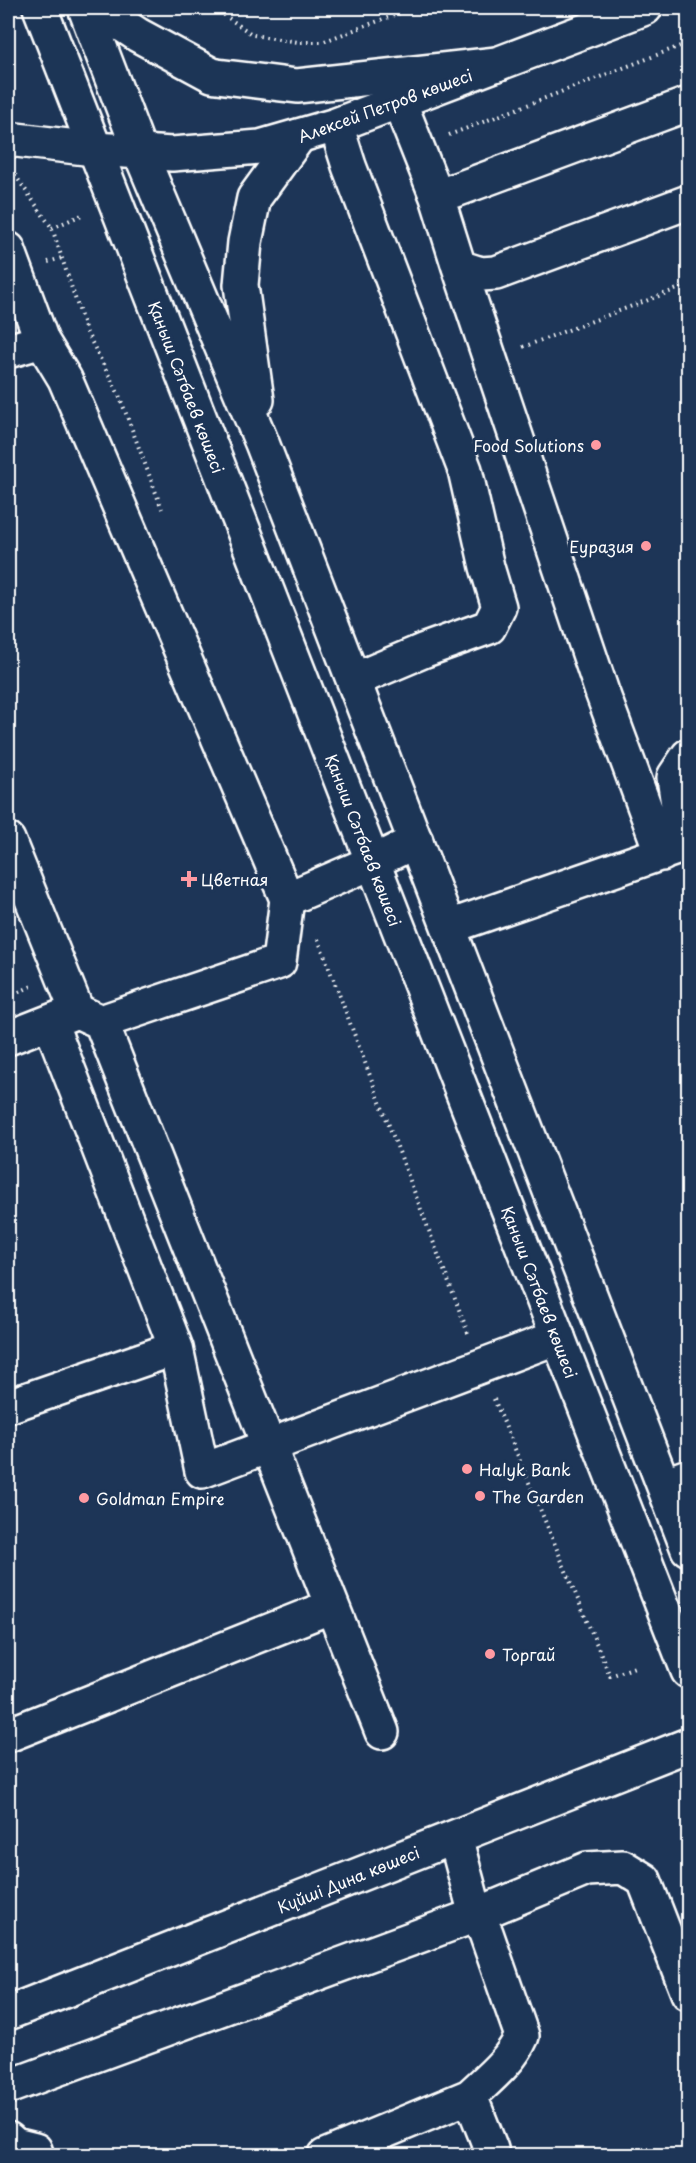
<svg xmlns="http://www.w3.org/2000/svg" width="696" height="2163" font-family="'Playpen Sans',sans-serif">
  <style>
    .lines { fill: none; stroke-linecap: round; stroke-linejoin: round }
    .minor-casing { stroke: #fff; stroke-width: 38 }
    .major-casing { stroke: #fff; stroke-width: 38 }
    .path { stroke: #fff; stroke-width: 4; stroke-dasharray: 1.5 4.5; stroke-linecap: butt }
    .minor { stroke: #1d3557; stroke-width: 33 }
    .major { stroke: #1d3557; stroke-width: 33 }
    .poi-dot { fill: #ff9aa2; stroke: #1d3557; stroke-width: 2 }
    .labels { text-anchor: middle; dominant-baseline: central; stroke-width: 6; stroke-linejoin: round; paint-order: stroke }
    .street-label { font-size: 16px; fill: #fff; stroke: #1d3557 }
    .poi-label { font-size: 16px; fill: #fff; stroke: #1d3557; text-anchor: start }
  </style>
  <rect width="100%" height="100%" fill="#1d3557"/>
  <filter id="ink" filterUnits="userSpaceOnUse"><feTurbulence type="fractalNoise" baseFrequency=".0167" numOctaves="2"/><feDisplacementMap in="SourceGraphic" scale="12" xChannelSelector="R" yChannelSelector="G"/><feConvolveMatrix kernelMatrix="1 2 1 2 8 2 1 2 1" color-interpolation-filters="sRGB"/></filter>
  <g filter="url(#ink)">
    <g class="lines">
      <g class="minor-casing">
        <path id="minor" d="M399,101L437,197L459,267L481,274L496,273L688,202
          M336,125L349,166L465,470L487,567L499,607L489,627L425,650L354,680
          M8,139L94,149L172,154L260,147L336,125L645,8
          M437,197L688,104
          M8,249L42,341
          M459,267L602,692L662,854
          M8,351L42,341L65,379L287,899
          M8,840L77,1011
          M684,845L674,777L688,756
          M449,927L688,844
          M50,1022L176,1348L202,1471L558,1337
          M101,1022L382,1732
          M8,1038L77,1011L101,1022L279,962L287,899L373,862L416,841
          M8,1406L176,1348
          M664,1485L688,1476
          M8,1735L332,1606
          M455,1837L476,1915L486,1933L522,2036C511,2061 489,2078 470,2096
          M8,2013L688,1745
          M8,2087L476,1915L587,1869L623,1867L644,1880L688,1993
          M8,2139L15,2145L35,2150L37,2156
          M325,2156L470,2096L491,2149L486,2156"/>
      </g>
      <g class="major-casing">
        <path id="major" d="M40,8L688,1671
          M85,8L140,152L262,443L688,1549
          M97,8L138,35L212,75L217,76L297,86L497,64
          M257,400L241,285L245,242L254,198L299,136"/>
      </g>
      <path class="path" d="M214,8L253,35L298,42H322L413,8
        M449,135L688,43
        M15,175L52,228L86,331L119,395L162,509
        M52,228L84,214
        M48,262L62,258
        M523,347L688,285
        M318,939L468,1333
        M8,997L32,986
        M494,1399L610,1676L635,1667
        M688,1861L683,1868L688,1881"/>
      <use href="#minor" class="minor"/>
      <use href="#major" class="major"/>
    </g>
  </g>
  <g class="poi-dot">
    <circle cx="596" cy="445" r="6"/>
    <circle cx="646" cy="546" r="6"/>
    <path d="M186 870h6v6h6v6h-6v6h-6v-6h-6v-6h6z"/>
    <circle cx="467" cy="1469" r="6"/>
    <circle cx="480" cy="1496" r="6"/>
    <circle cx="84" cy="1498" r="6"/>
    <circle cx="490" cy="1654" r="6"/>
  </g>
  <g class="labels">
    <g class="street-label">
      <text transform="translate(385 105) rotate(-20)">Алексей Петров көшесі</text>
      <text transform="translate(187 387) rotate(69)">Қаныш Сәтбаев көшесі</text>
      <text transform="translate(364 840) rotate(69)">Қаныш Сәтбаев көшесі</text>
      <text transform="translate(540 1292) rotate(69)">Қаныш Сәтбаев көшесі</text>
      <text transform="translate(348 1879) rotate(-22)">Күйші Дина көшесі</text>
    </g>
    <g class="poi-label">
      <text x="584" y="445" text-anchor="end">Food Solutions</text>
      <text x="634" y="546" text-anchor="end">Еуразия</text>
      <text x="201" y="879">Цветная</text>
      <text x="479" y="1469">Halyk Bank</text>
      <text x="492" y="1496">The Garden</text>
      <text x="96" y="1498">Goldman Empire</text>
      <text x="502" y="1654">Торгай</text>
    </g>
  </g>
  <rect width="696" height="2163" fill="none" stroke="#1d3557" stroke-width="30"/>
  <rect x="15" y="15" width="666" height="2133" fill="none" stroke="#fff" stroke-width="2" filter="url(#ink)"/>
</svg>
